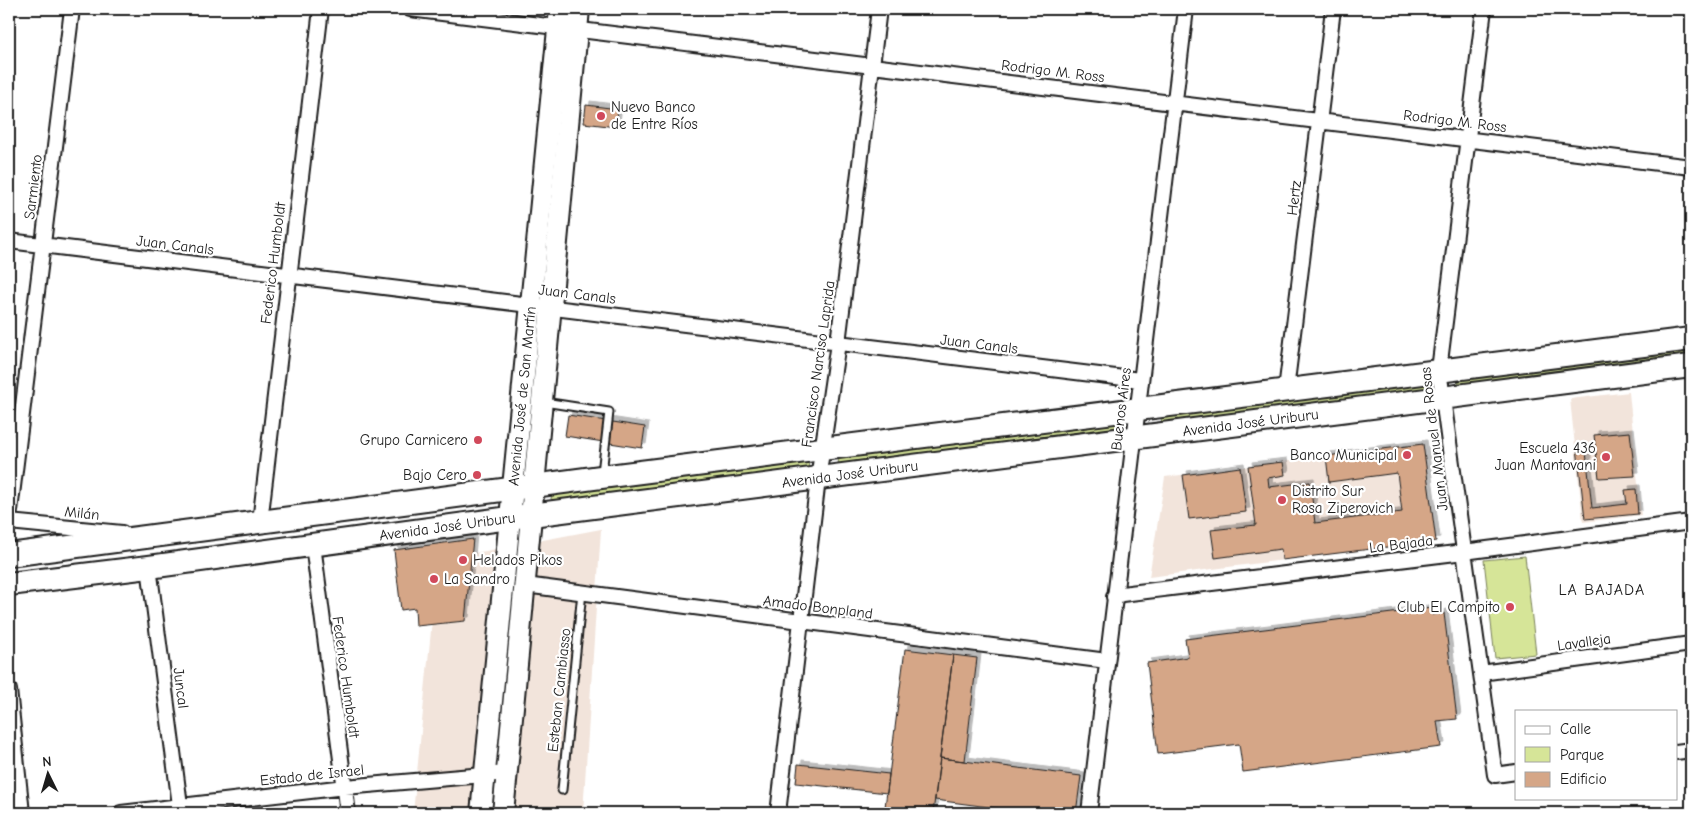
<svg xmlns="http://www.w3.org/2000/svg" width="1700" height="822" font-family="'Comic Neue',sans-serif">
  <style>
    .built { fill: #f2e4db }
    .green { fill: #d6e598; stroke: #79805a }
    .building { fill: #d5a687; stroke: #1c1c1c; filter: url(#shadow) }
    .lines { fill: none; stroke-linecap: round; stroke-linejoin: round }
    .lane-casing { stroke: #1c1c1c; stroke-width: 11 }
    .street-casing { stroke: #1c1c1c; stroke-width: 18 }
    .secondary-casing { stroke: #1c1c1c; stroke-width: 24 }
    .primary-casing { stroke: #1c1c1c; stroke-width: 26 }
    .lane { stroke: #fff; stroke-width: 7 }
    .street { stroke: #fff; stroke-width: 14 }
    .secondary { stroke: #fff; stroke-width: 20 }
    .primary { stroke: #fff; stroke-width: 22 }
    .poi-dot { fill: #d1495b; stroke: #fff; stroke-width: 2 }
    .labels { text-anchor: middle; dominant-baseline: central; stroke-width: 4.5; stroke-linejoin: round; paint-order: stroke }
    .street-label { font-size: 15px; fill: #1c1c1c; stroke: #fff }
    .poi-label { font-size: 15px; fill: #1c1c1c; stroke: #fff; text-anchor: end }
    .neighbourhood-label { font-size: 16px; letter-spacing: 1px; fill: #1c1c1c; stroke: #fff }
  </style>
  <defs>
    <filter id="shadow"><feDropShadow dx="4" dy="-4" stdDeviation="0" flood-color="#0004"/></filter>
  </defs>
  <rect width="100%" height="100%" fill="#fff"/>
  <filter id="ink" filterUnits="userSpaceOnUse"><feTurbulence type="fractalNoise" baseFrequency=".02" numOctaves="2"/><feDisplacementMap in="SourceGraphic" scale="10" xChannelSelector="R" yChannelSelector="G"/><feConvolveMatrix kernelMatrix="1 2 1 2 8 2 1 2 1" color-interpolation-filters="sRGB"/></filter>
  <g filter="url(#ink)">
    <path class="built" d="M1629,392L1641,515L1583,522L1570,399Z
      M1423,444L1436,541L1149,577L1165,477Z
      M601,529L583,813H413L438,560Z"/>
    <path class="green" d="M1691,345V359L1458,386V379Z
      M1429,383L1430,388L1427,391L1162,424L1161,417L1162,414Z
      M1117,422L1118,426L1114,431L839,465L838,459L840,456Z
      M809,461L808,471L555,502L551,499L552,494Z
      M1525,556L1536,654L1495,658L1484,560Z"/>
    <path class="building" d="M586,105L618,109L616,127L584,123Z
      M568,415L645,427L642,448L565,436Z
      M1630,432L1635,476L1599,478L1594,435Z
      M1423,444L1436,541L1282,560L1281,549L1215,558L1211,530L1256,525L1248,466L1283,462L1285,475L1268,478L1269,487L1310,482L1315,523L1402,512L1397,473L1329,482L1326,456Z
      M1577,448L1586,451L1592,508L1627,504L1625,490L1636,489L1638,514L1585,519Z
      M1240,467L1246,512L1189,519L1183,475Z
      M473,539L465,621L416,626L415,608L401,610L394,550Z
      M1432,608V615L1444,613L1457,719L1437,721L1441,747L1243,772L1239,744L1158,754L1147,663L1188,657L1185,639Z
      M905,649L953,655L933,813L885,807Z
      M953,655L977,658L965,761L940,758Z
      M940,758L1081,776L1076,813H1035L935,800Z
      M798,764L889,774L887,793L796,783Z"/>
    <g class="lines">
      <g class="lane-casing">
        <path id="lane" d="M544,402L609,412L602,473
          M562,790L582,592"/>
      </g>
      <g class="street-casing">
        <path id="street" d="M410,9L1691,167
          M1484,9L1439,370L1495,775L1516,772
          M9,241L1140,380
          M1286,390L1333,9
          M9,519L72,9
          M9,522L122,533
          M260,522L321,9
          M313,545L348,813
          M149,567L181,813
          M525,585L1107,661
          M1114,597L1122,594L1464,552L1691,522
          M1481,673L1691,644
          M9,690L22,813
          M1676,752L1691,750
          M121,813L345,787L507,773
          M778,813L818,479L838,343L879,9
          M1089,813L1186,9"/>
      </g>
      <g class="secondary-casing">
        <g id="secondary">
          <path id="s1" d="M481,813L560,9"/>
          <path d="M503,813L579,9"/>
        </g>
      </g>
      <g class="primary-casing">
        <g id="primary">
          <path d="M9,555L601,477L1691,339"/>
          <path id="s2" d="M9,584L149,567L531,515L1691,366"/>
        </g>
      </g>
      <use href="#lane" class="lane"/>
      <use href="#street" class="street"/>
      <use href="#secondary" class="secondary"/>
      <use href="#primary" class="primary"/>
    </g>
  </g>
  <g class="poi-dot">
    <circle cx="601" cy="116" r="5"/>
    <circle cx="478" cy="440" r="5"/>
    <circle cx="1407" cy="455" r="5"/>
    <circle cx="1606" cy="457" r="5"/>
    <circle cx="477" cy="475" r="5"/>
    <circle cx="1282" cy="500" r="5"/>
    <circle cx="463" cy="560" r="5"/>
    <circle cx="434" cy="579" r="5"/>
    <circle cx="1510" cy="607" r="5"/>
  </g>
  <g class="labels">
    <g class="street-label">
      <text transform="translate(1053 71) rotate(7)">Rodrigo M. Ross</text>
      <text transform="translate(1455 121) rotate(7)">Rodrigo M. Ross</text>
      <text transform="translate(33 187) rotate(-83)">Sarmiento</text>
      <text transform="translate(1294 198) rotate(-83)">Hertz</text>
      <text transform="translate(175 245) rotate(7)">Juan Canals</text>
      <text transform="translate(273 263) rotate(-83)">Federico Humboldt</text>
      <text transform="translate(577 294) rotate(7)">Juan Canals</text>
      <text transform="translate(979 344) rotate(7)">Juan Canals</text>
      <text transform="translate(818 364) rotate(-82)">Francisco Narciso Laprida</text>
      <text stroke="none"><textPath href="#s1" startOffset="419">Avenida José de San Martín</textPath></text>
      <text transform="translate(1121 409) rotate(-83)">Buenos Aires</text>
      <text stroke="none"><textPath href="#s2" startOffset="1252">Avenida José Uriburu</textPath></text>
      <text transform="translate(1434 439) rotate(-97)">Juan Manuel de Rosas</text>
      <text stroke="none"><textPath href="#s2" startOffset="848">Avenida José Uriburu</textPath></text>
      <text transform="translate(82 513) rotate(6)">Milán</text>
      <text stroke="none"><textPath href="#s2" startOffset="442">Avenida José Uriburu</textPath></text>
      <text transform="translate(1401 544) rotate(-7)">La Bajada</text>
      <text transform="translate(818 607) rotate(7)">Amado Bonpland</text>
      <text transform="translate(1584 642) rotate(-8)">Lavalleja</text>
      <text transform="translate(346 677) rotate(82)">Federico Humboldt</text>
      <text transform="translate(181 688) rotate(83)">Juncal</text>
      <text transform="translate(559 690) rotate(-84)">Esteban Cambiasso</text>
      <text transform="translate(312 775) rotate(-6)">Estado de Israel</text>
    </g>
    <g class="poi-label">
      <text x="611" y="107" text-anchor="start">Nuevo Banco<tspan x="611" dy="17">de Entre Ríos</tspan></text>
      <text x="468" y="440">Grupo Carnicero</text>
      <text x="1596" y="448">Escuela 436<tspan x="1596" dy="17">Juan Mantovani</tspan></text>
      <text x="1397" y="455">Banco Municipal</text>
      <text x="467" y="475">Bajo Cero</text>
      <text x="1292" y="491" text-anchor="start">Distrito Sur<tspan x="1292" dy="17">Rosa Ziperovich</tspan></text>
      <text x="473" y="560" text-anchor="start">Helados Pikos</text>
      <text x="444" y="579" text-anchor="start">La Sandro</text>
      <text x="1500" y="607">Club El Campito</text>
    </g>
    <g class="neighbourhood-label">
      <text x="1602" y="590">LA BAJADA</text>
    </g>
  </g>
  <rect width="1700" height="822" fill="none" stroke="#fff" stroke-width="30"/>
  <rect x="15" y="15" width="1670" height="792" fill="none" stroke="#1c1c1c" stroke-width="2" filter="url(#ink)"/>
  <rect x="1515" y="710" width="162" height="90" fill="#ffffff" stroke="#a4a4a4"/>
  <rect x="1525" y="726" width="25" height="8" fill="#ffffff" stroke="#a4a4a4"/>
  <text x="1560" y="734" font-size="15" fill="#1c1c1c">Calle</text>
  <rect x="1525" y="747" width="25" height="15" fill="#d6e598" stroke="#a4a4a4"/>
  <text x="1560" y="760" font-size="15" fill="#1c1c1c">Parque</text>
  <rect x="1525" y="772" width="25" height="15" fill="#d5a687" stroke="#a4a4a4"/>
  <text x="1560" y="784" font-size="15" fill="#1c1c1c">Edificio</text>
  <g transform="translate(48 774) rotate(355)" stroke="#ffffff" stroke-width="4" paint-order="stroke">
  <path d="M0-4L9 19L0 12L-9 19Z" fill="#1c1c1c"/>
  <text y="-8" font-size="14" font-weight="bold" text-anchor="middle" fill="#1c1c1c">N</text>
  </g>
</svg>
